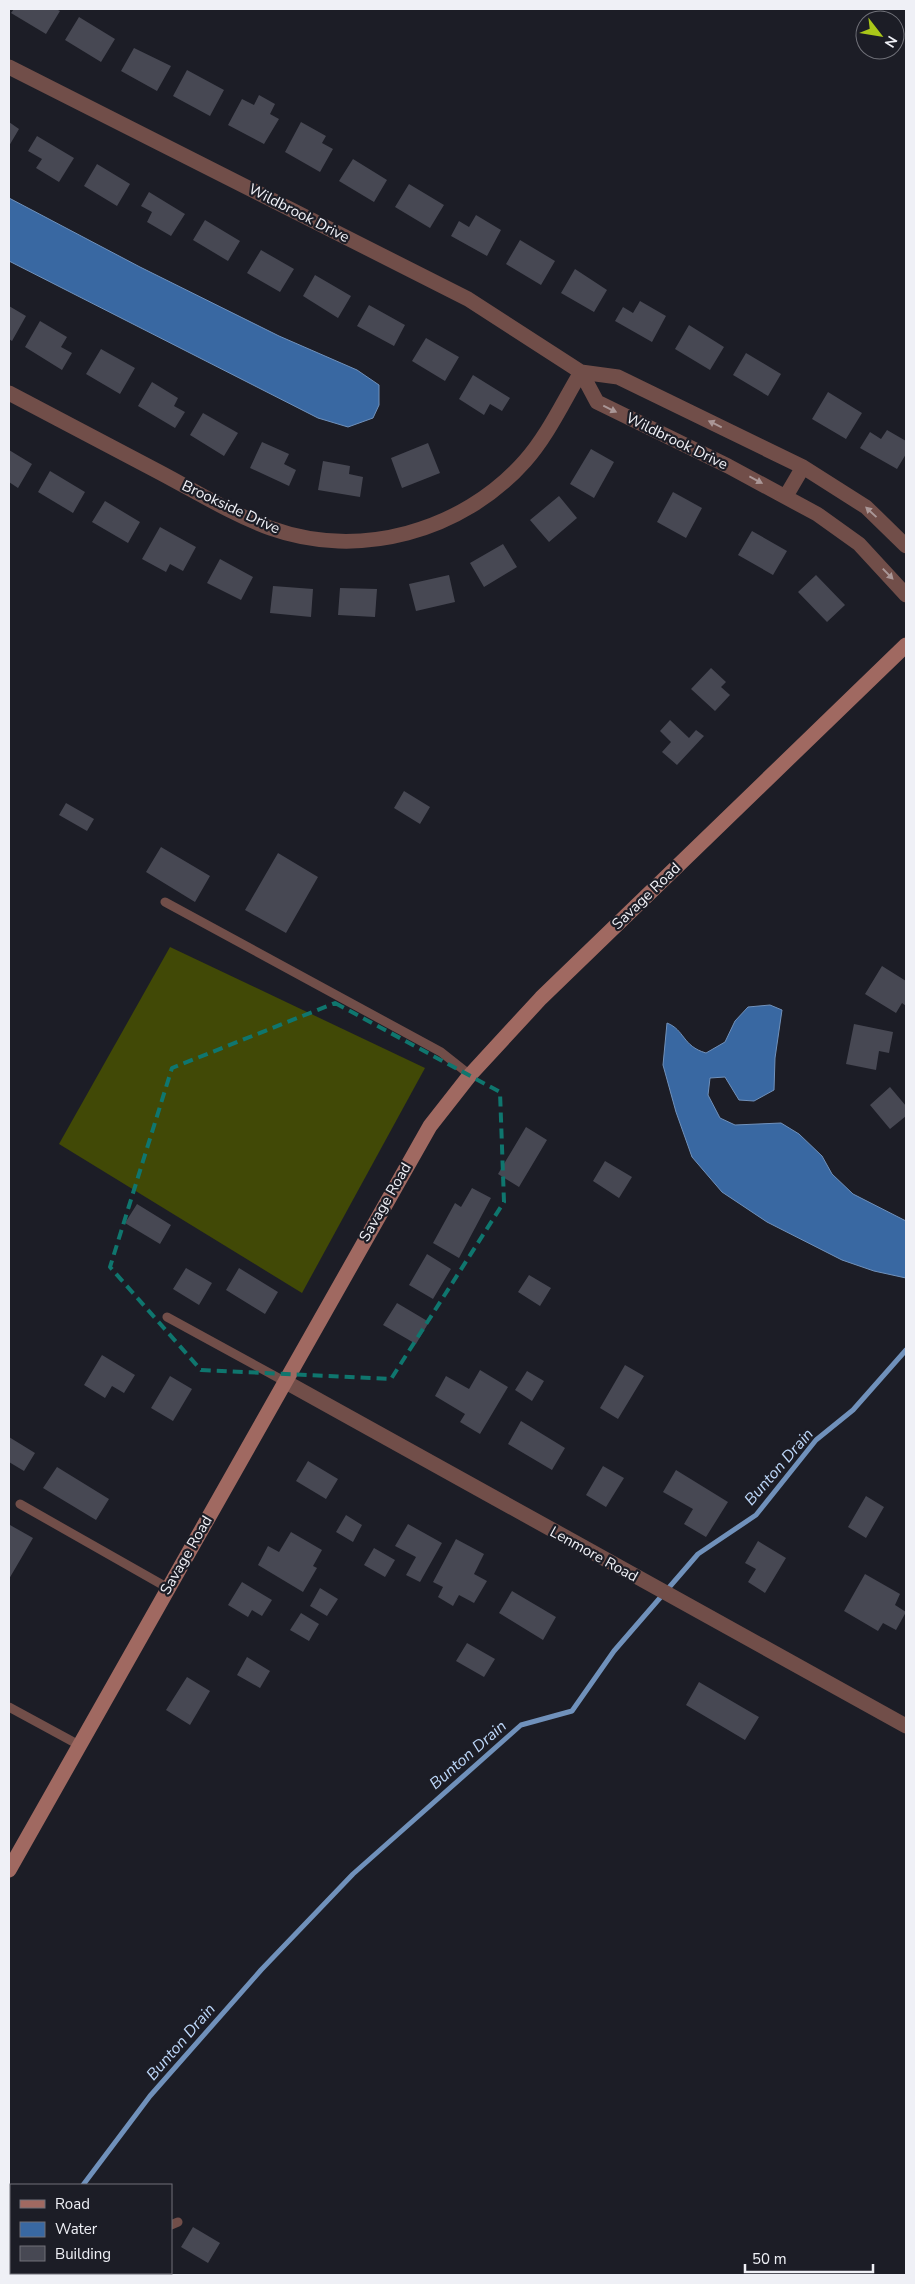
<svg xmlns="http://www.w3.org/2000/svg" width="915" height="2284" font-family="'Nunito Sans',sans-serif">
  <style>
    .forest { fill: #414906 }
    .water { fill: #3968a2; stroke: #7091bb }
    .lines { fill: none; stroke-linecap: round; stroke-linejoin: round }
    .stream { stroke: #7091bb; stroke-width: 5 }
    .building { fill: #474853 }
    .lane { stroke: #714e49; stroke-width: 9 }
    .street { stroke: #714e49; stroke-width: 15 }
    .secondary { stroke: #a06961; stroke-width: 15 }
    .oneway { fill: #aa9797 }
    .marked { fill: none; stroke: #0f766e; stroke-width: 4; stroke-dasharray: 10 6; stroke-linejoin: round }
    .labels { text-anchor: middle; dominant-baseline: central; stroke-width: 4.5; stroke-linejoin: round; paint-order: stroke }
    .street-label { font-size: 15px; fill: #eff0f6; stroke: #1c1d26 }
    .water-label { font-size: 16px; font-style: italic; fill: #bdd7f9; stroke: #1c1d26 }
  </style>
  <rect width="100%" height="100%" fill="#1c1d26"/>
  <path class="forest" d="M170,947L425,1068L302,1293L59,1144Z"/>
  <path class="water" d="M9,198L140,267L279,336L357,370L379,385V405L373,418L348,427L318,418L9,261Z
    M770,1005L782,1010L775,1058L774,1090L754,1101L739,1100L725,1077L710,1078L708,1095L720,1118L735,1125L781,1123L799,1134L822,1156L832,1174L853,1194L906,1221V1278L874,1271L842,1260L767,1222L722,1192L692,1157L676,1112L663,1065L667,1023C685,1030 682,1046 706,1053L725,1042L735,1021L748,1007Z"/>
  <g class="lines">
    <path class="stream" d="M83,2185L150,2096L261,1970L353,1874L521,1725L572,1711L614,1651L698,1554L756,1515L816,1440L853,1410L906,1350
      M16,2275L18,2273"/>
  </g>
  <path class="building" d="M14,9H56L60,11L46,34L11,13Z
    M79,17L115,39L101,62L65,40Z
    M134,48L171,66L157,91L121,71Z
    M187,70L224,90L210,116L173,96Z
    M259,95L275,104L270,114L279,119L264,144L228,125L242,99L254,105Z
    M9,122L19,129L9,146Z
    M301,122L326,136L322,143L333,149L320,172L285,152Z
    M37,136L74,158L59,182L36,168L42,159L28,151Z
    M353,159L387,180L374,202L339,181Z
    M97,164L130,184L117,206L84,186Z
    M409,184L444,205L430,228L395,207Z
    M149,192L185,214L171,236L147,222L152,212L141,206Z
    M476,215L501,230L487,256L451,236L459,221L469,227Z
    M205,220L240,241L228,261L193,240Z
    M520,240L555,261L541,285L506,264Z
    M261,250L294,269L280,292L247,273Z
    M575,269L607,290L594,312L561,293Z
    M315,275L351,296L338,318L303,296Z
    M640,301L666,316L652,342L615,321L623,307L633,313Z
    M369,305L405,325L394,346L357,326Z
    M9,306L26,316L12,341L9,339Z
    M40,321L67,337L61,347L72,353L62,370L25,347Z
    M689,325L724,347L710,370L675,349Z
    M426,338L459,357L445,381L412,361Z
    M101,349L135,368L120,394L86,374Z
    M746,353L781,374L768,396L733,375Z
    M473,375L510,398L502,411L490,404L484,415L459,399Z
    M152,382L178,398L174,406L185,412L175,428L138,406Z
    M828,392L862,413L846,439L812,419Z
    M203,413L238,433L224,456L190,435Z
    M887,430L906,441V454L897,469L860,448L870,432L881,439Z
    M262,442L289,454L284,464L296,470L289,486L250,468Z
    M428,443L440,473L402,488L391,458Z
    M591,449L614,462L594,498L570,484Z
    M9,450L32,464L18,488L9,482Z
    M323,461L350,466L349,474L363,477L360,497L318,490Z
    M50,471L85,492L73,513L38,492Z
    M673,492L702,508L686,538L657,522Z
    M559,496L577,518L549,542L530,520Z
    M105,501L140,522L128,543L92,522Z
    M160,527L196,547L183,571L170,564L166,572L142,559Z
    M752,531L787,551L773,575L738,555Z
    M503,544L517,567L484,587L470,563Z
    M220,559L253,577L241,600L207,583Z
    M449,575L455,602L416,611L409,584Z
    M816,575L845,605L827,622L798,592Z
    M273,586L313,589L311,617L270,613Z
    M340,588L377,589L375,617L338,615Z
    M711,668L726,682L721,687L730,695L715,711L691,689Z
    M670,720L689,738L696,730L704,736L677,765L662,752L671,742L660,731Z
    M404,791L430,807L420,824L394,808Z
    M66,803L94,819L87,831L59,815Z
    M161,847L210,876L195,902L146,872Z
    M278,853L318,877L286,933L245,910Z
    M882,966L906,981V1006L902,1003L896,1013L865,994Z
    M854,1024L893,1032L889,1053L879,1051L876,1070L846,1064Z
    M890,1087L906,1106V1116L890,1129L870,1105Z
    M526,1127L547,1140L519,1187L498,1174Z
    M605,1161L632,1177L619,1198L593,1181Z
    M472,1188L491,1198L459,1258L433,1243L455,1203L461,1207Z
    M137,1204L171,1225L160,1244L125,1223Z
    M427,1254L451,1269L433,1299L409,1285Z
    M186,1268L212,1283L199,1305L173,1289Z
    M239,1268L278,1292L265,1314L226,1290Z
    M529,1275L551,1288L540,1306L518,1292Z
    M397,1303L429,1322L416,1344L383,1325Z
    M102,1355L135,1375L124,1393L112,1386L105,1398L84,1385Z
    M625,1365L644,1376L618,1419L600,1408Z
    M480,1370L508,1387L480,1434L460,1422L465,1414L435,1396L446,1376L469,1389Z
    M527,1371L544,1381L532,1401L515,1390Z
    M170,1376L192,1389L173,1421L151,1408Z
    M521,1421L565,1448L552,1470L508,1444Z
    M9,1437L35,1453L24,1471L9,1462Z
    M308,1461L338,1479L326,1499L296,1481Z
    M603,1466L624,1478L606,1507L586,1495Z
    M57,1467L109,1499L96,1520L43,1488Z
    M676,1470L728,1502L706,1537L684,1524L693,1509L663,1492Z
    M866,1496L884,1507L866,1538L848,1527Z
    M346,1515L362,1525L353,1542L336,1532Z
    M408,1524L442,1543L420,1582L406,1575L416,1557L395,1546Z
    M10,1525L33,1538L9,1579V1527Z
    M291,1532L322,1550L313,1566L317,1568L303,1592L258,1565L268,1546L279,1552Z
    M456,1539L484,1554L474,1574L487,1581L474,1603L459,1595L453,1606L438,1597L443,1587L433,1582Z
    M758,1541L786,1558L765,1593L748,1582L756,1569L745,1563Z
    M374,1548L395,1560L385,1577L364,1565Z
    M865,1574L900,1594L895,1605L906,1612L896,1630L883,1623L878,1631L844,1611Z
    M242,1582L272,1600L262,1616L252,1610L248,1617L228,1605Z
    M320,1588L338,1599L327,1616L310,1606Z
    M512,1591L556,1617L543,1640L499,1613Z
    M301,1613L319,1624L309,1641L290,1630Z
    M467,1643L495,1659L484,1677L456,1661Z
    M247,1657L270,1671L260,1688L237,1675Z
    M187,1677L210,1691L190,1725L166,1710Z
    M699,1682L759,1717L745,1740L686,1705Z
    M193,2227L220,2243L208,2263L181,2247Z"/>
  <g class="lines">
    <path class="lane" d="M165,902L441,1052L470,1075
      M167,1317L284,1381
      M20,1504L168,1588
      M9,1707L79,1745
      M9,2202L11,2203
      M171,2225L178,2222"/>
    <path class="street" d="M9,67L468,299L581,372L618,377L803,467L866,507L906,546
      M581,372L597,402L728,466L817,514L859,544L906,595
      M9,393C59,419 109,446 159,472C195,491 232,514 270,528C359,560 462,532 525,461C548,435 563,402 581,372
      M786,496L803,467
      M284,1381L906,1726"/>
    <path class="secondary" d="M9,1870L430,1126L470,1075L541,998L906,645"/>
  </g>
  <defs><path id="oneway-solid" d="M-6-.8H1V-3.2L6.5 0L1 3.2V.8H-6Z" transform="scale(1.25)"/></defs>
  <g class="oneway">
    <use href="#oneway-solid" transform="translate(610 409) rotate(26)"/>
    <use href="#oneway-solid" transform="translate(715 424) rotate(-154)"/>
    <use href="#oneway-solid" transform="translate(756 480) rotate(28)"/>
    <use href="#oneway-solid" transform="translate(871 512) rotate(-137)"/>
    <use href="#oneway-solid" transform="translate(888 574) rotate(46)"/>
  </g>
  <path class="marked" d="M335,1003L500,1092L504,1202L391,1379L201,1370L110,1267L172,1068Z"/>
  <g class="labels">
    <g class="street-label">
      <text transform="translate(299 213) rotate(27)">Wildbrook Drive</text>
      <text transform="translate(677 441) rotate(26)">Wildbrook Drive</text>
      <text transform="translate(231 507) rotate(25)">Brookside Drive</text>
      <text transform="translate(646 896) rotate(-44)">Savage Road</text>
      <text transform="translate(385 1202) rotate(-60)">Savage Road</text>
      <text transform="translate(594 1554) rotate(29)">Lenmore Road</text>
      <text transform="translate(186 1555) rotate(-60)">Savage Road</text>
    </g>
    <g class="water-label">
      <text transform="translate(779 1467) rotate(-49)">Bunton Drain</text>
      <text transform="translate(468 1755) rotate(-41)">Bunton Drain</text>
      <text transform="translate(181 2042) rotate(-49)">Bunton Drain</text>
    </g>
  </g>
  <rect width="915" height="2284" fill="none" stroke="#eff0f6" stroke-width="20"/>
  <rect x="10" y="2184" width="162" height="90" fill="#1c1d26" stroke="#707179"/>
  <rect x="20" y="2200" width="25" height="8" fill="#a06961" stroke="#707179"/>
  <text x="55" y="2209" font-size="15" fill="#eff0f6">Road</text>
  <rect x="20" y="2222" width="25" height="15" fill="#3968a2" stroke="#707179"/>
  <text x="55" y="2234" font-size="15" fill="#eff0f6">Water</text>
  <rect x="20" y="2246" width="25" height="15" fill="#474853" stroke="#707179"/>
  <text x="55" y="2259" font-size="15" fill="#eff0f6">Building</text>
  <g transform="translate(880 35) rotate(121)"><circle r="24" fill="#1c1d26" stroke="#707179"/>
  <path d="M0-4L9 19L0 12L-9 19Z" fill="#aac719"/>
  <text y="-8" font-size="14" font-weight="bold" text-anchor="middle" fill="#eff0f6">N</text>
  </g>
  <path d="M745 2264v8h128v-8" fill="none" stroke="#eff0f6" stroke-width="2.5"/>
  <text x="752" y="2264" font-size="15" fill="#eff0f6" stroke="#1c1d26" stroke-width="4" paint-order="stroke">50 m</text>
</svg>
